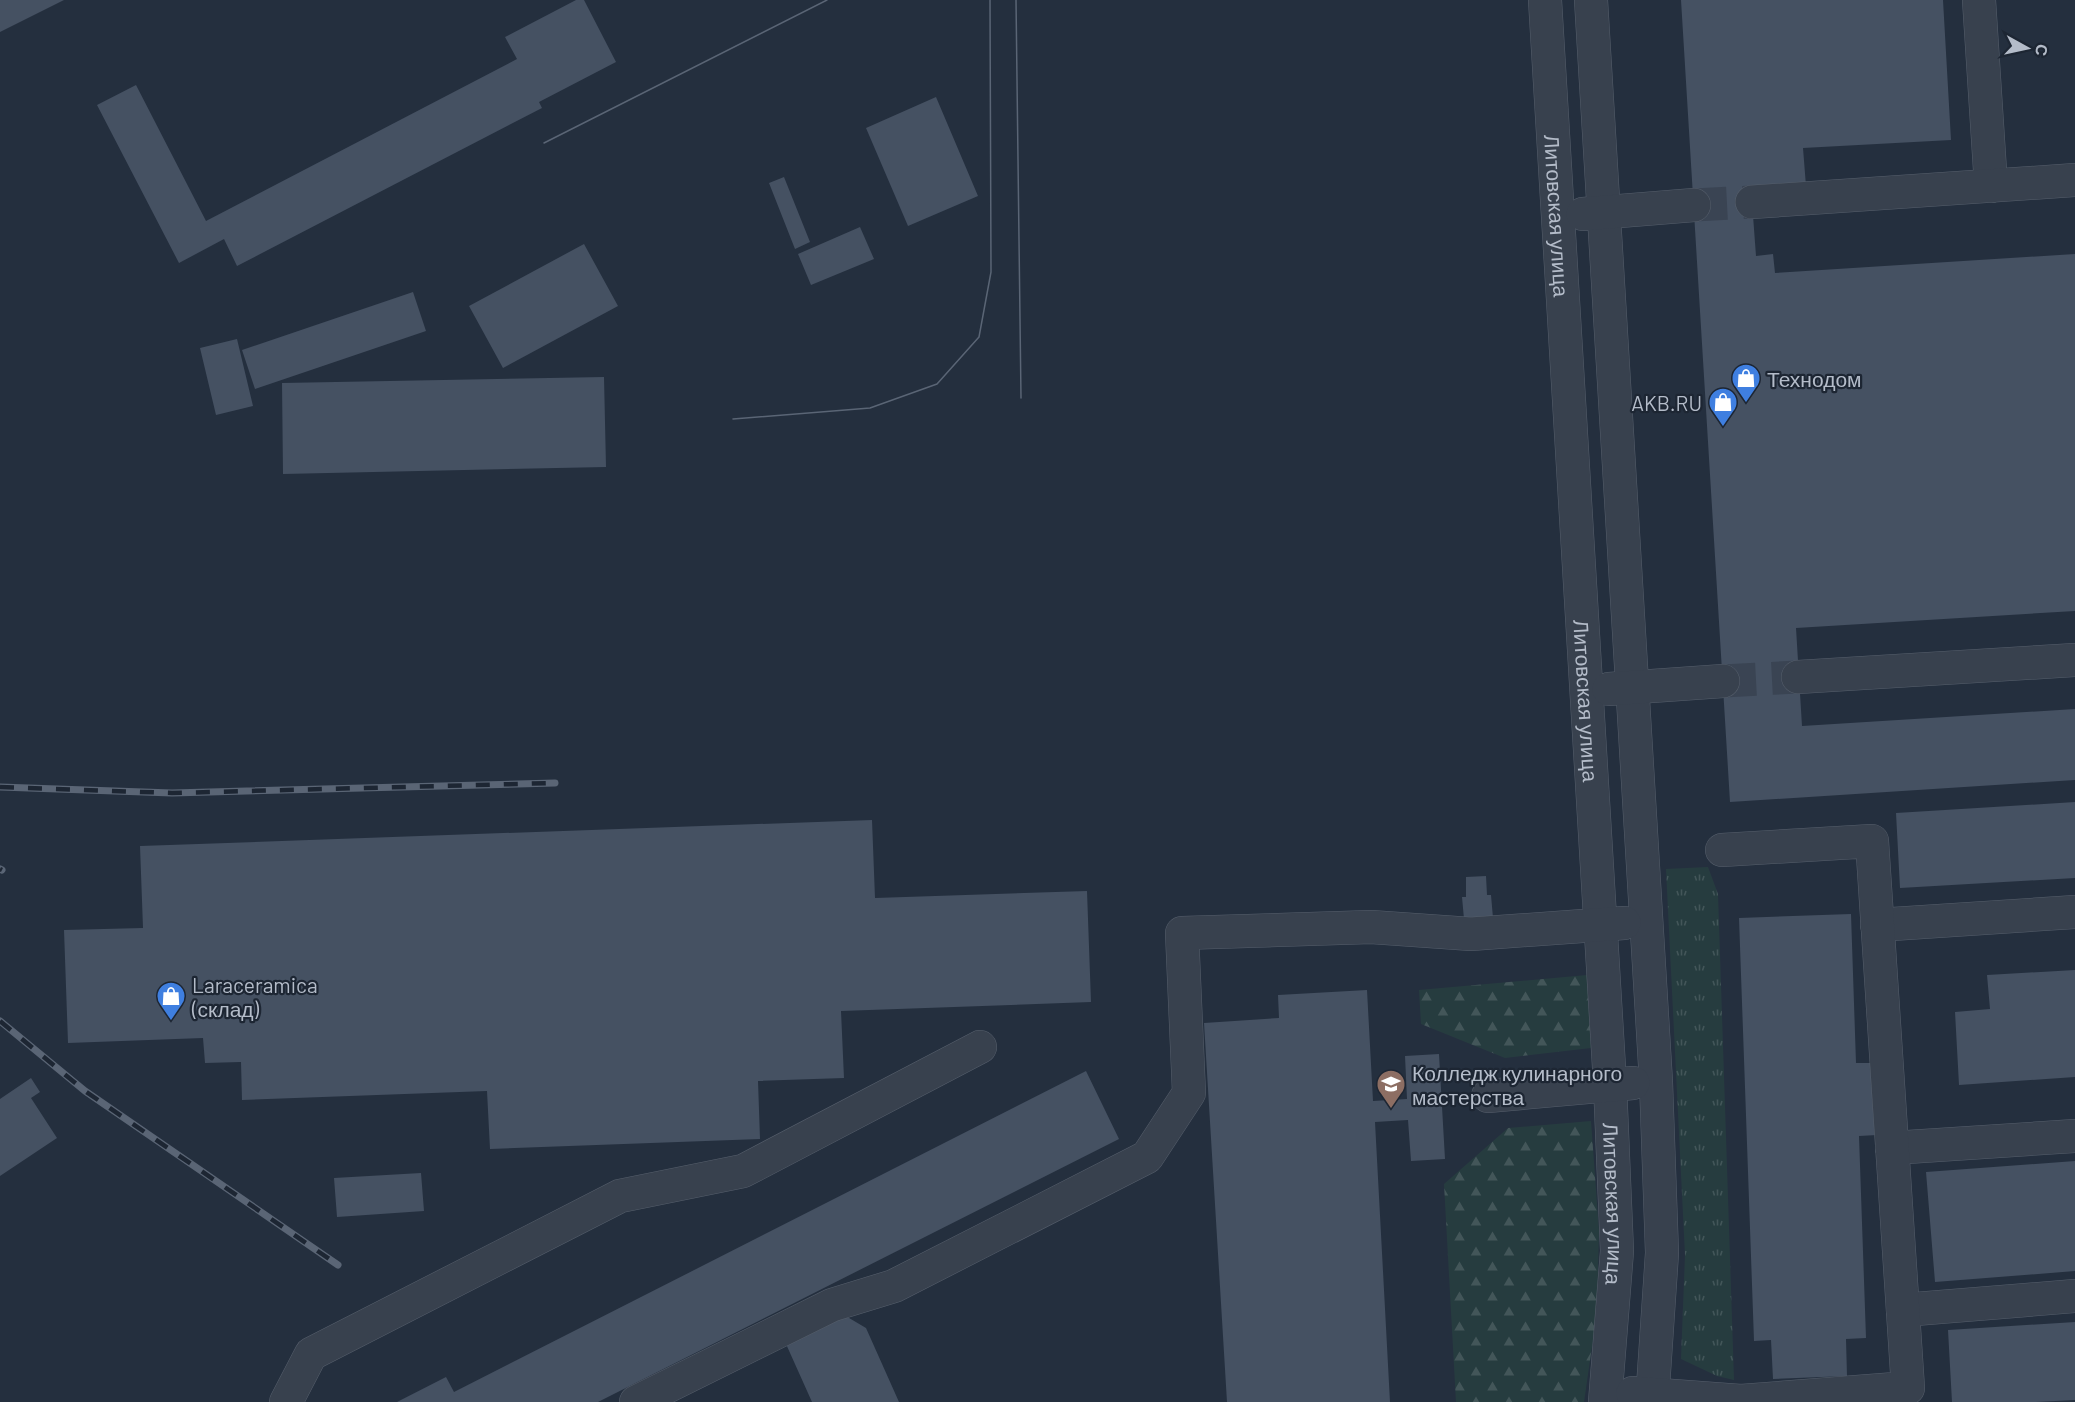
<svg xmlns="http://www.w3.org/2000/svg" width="2075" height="1402" font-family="Barlow,sans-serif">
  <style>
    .grass { fill: url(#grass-tufts) }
    .forest { fill: url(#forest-firs) }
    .building { fill: #455162 }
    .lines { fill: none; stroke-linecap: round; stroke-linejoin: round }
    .minor-tunnel { stroke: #3a4453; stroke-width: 33; stroke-dasharray: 33 16; stroke-linecap: butt }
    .minor-casing { stroke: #565f6c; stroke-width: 34 }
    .minor { stroke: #38414e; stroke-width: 33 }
    .tram { stroke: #5a6575; stroke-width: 1.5 }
    .rail-casing { stroke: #5a6575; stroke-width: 7 }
    .rail { stroke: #1d2633; stroke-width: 4.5; stroke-dasharray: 14; stroke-linecap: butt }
    .labels { text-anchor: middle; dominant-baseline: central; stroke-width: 4.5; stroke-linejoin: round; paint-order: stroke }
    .street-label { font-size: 21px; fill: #b4bcc9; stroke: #1d2633 }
    .poi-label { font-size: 21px; fill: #b4bcc9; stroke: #1d2633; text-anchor: start }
  </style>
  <defs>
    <pattern id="grass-tufts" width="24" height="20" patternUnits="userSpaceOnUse" patternTransform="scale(1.5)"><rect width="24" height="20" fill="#263c3f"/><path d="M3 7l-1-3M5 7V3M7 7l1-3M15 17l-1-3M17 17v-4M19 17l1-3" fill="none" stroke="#435659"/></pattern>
    <pattern id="forest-firs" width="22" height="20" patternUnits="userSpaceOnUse" patternTransform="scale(1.5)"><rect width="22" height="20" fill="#263c3f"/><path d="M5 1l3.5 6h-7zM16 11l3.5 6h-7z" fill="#435659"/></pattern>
  </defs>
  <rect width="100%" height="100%" fill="#242f3e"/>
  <path class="grass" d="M1708,867L1718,894L1734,1380L1717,1376L1681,1359L1685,1255L1666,869Z"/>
  <path class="forest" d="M1587,975L1591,1048L1505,1058L1421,1024L1419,990Z
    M1591,1121L1599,1231L1597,1312L1584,1402H1456L1444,1184L1508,1128Z"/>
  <path class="building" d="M0,0H64L0,32Z
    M576,0H584L616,62L539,102L542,108L237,266L224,239L179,263L97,105L136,85L206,221L517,59L505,37Z
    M1681,0H1943L1951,140L1803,148L1806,186L1752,202L1756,256L1773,254L1775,273L2075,254V611L1796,628L1802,726L2075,709V780L1730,802Z
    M936,97L978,196L908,226L866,128Z
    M784,177L810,242L795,249L769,183Z
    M860,227L874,259L811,285L798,254Z
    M584,244L618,306L503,368L469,306Z
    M413,292L426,331L255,389L242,350Z
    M237,339L253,406L216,415L200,348Z
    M604,377L606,467L283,474L282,383Z
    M2075,802V878L1900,888L1896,813Z
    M872,820L875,898L1087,891L1091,1002L841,1011L844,1078L758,1081L760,1139L490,1149L487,1091L242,1100L241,1062L205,1063L203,1038L68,1043L64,930L143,928L140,846Z
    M1486,876L1487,895H1491L1493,918L1464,919L1462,897H1466V877Z
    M1851,914L1856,1063H1874L1877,1135L1859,1136L1866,1338L1846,1339L1847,1376L1773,1379L1771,1340L1754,1341L1739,918Z
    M2075,970V1077L1959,1085L1955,1012L1990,1009L1987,975Z
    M1367,990L1373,1101L1407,1099L1405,1056L1439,1054L1445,1159L1411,1161L1408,1120L1375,1122L1390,1402H1227L1204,1023L1279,1018L1278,995Z
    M1086,1071L1119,1139L598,1402H397L446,1377L454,1392Z
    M31,1078L40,1092L31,1098L57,1138L0,1176V1099Z
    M2075,1161V1271L1935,1282L1926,1172Z
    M421,1173L424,1211L337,1217L334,1178Z
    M844,1315L866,1328L899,1402H812L786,1344Z
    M2075,1322V1400L2036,1402H1952L1948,1330Z"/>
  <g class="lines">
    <path class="minor-tunnel" d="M1694,205L1752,202
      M1723,681L1798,677"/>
    <g class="minor-casing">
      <g id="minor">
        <path id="s1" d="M1545,0L1610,1084L1617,1251L1605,1402"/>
        <path d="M1591,0L1656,1082L1662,1253L1652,1402"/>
        <path d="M1979,0L1991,186"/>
        <path d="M1752,202L2075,180"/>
        <path d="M1583,214L1694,205"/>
        <path d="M1798,677L2075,660"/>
        <path d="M1609,689L1723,681"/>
        <path d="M1877,925L2075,912"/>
        <path d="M1488,1096L1633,1083"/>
        <path d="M1892,1148L2075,1136"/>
        <path d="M1903,1310L2075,1296"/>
        <path d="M1633,1393L1741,1401L1908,1388L1872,841L1722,850"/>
        <path d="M286,1402L311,1354L620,1196L743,1171L980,1047"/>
        <path d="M636,1402L832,1305L894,1286L1147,1157L1189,1093L1182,933L1371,927L1471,934L1624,923"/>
      </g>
    </g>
    <use href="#minor" class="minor"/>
    <path class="tram" d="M1016,0L1021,398
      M544,143L827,0
      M733,419L870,408L937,384L979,337L991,272L990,0"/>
    <g class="rail-casing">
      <path id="rail" d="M0,787L172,793L555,783
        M0,869L2,870
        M0,1021L85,1091L338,1265"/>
    </g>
    <use href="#rail" class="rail"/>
  </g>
  <defs>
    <g id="shop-pin" transform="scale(1.5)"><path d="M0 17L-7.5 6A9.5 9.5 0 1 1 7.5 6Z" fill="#3f7fe0" stroke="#1d2633"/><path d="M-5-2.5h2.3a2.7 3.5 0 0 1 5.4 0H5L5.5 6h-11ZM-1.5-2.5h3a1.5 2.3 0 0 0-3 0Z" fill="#fff"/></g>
    <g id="university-pin" transform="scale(1.5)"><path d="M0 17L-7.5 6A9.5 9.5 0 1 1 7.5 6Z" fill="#8d6e63" stroke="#1d2633"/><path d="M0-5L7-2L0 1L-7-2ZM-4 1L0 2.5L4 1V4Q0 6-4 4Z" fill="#fff"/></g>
  </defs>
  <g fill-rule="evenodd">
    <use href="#shop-pin" x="1746" y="378"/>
    <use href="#shop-pin" x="1723" y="402"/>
    <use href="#shop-pin" x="171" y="996"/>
    <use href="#university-pin" x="1391" y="1084"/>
  </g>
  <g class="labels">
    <g class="street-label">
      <text stroke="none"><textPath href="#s1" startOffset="216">Литовская улица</textPath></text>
      <text stroke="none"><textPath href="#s1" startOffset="702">Литовская улица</textPath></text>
      <text stroke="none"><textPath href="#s1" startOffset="1206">Литовская улица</textPath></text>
    </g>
    <g class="poi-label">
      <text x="1767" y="378">Технодом</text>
      <text x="1702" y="402" text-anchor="end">AKB.RU</text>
      <text x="192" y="984">Laraceramica<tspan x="192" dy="24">(склад)</tspan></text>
      <text x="1412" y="1072">Колледж кулинарного<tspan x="1412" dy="24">мастерства</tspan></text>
    </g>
  </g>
  <g transform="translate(2027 48) rotate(98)" stroke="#1d2633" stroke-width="4.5" paint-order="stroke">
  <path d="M0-4.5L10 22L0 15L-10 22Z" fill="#b4bcc9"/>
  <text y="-9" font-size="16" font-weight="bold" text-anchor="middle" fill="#b4bcc9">С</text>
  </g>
</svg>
